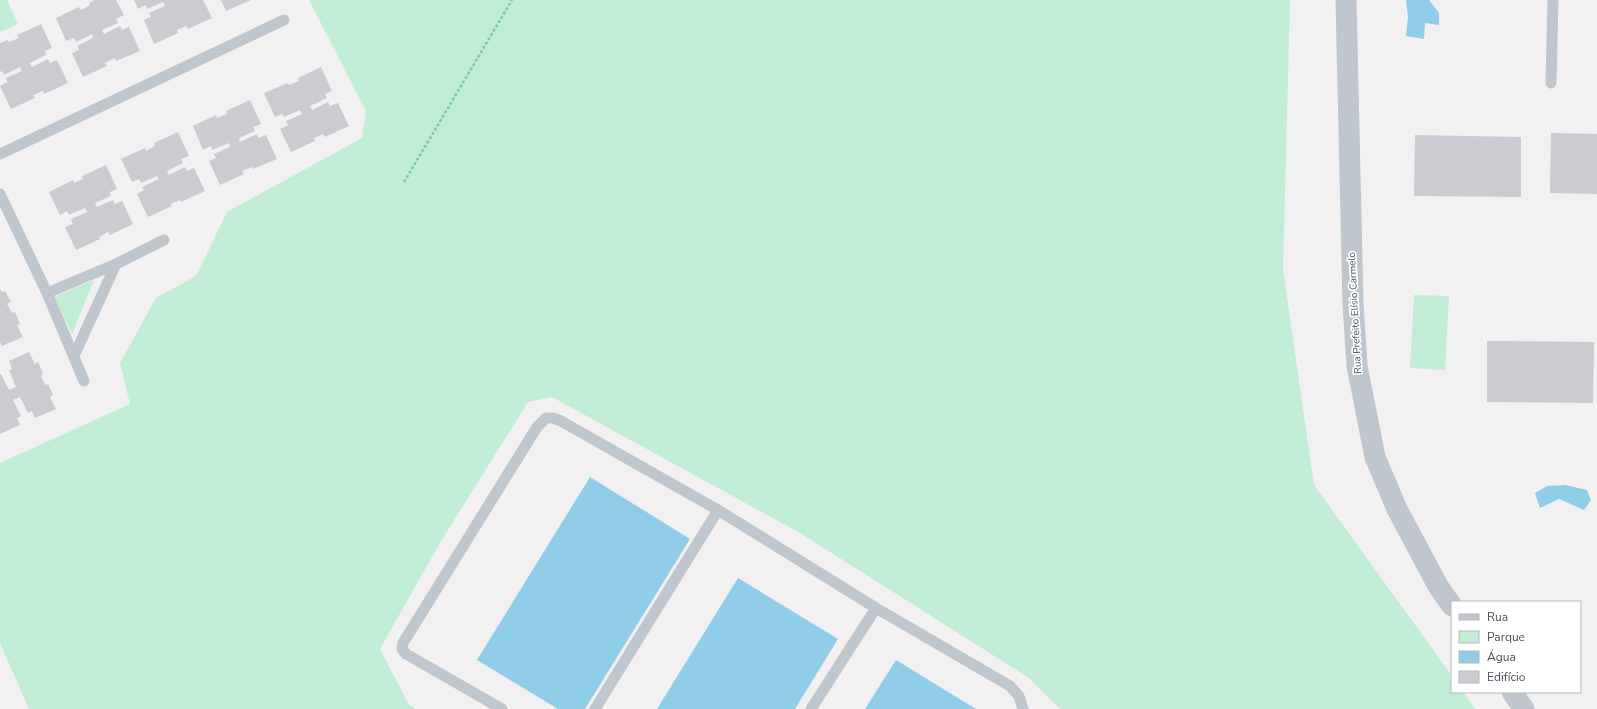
<svg xmlns="http://www.w3.org/2000/svg" width="1597" height="709" font-family="'Nunito Sans',sans-serif">
  <style>
    .green { fill: #c1edd6 }
    .water { fill: #90cde8 }
    .building { fill: #caccd2 }
    .lines { fill: none; stroke-linecap: round; stroke-linejoin: round }
    .path { stroke: #7acaaa; stroke-width: 2.5; stroke-dasharray: 3 2; stroke-linecap: butt }
    .service { stroke: #bfc6ce; stroke-width: 11 }
    .minor { stroke: #bfc6ce; stroke-width: 21 }
    .labels { text-anchor: middle; dominant-baseline: central; stroke-width: 3.5; stroke-linejoin: round; paint-order: stroke }
    .street-label { font-size: 10px; fill: #49515d; stroke: #fff }
  </style>
  <rect width="100%" height="100%" fill="#f2f0f0"/>
  <path class="green" d="M0,0H7L18,24L0,32Z
    M309,0H1290L1283,269L1314,485L1452,676V692H1463L1475,709H1060L1029,678L800,533L552,397L528,402L441,541L380,649L409,705L416,709H29L0,643V463L130,404L120,363L156,298L196,276L227,212L362,138L366,111Z
    M94,280L72,334L54,297Z
    M1414,295L1449,296L1445,370L1410,368Z"/>
  <path class="water" d="M1406,0H1429L1439,13V25L1425,23L1424,39L1406,36L1408,17Z
    M590,477L690,539L585,709H558L477,660Z
    M1565,485L1587,490L1591,500L1584,510L1559,499L1540,508L1535,493L1547,486Z
    M738,578L838,639L795,709H657Z
    M896,660L976,709H865Z"/>
  <path class="building" d="M95,0H116L124,15L116,19L118,23L102,30L104,34L120,26L122,30L129,27L140,51L116,61L115,58L105,63L107,66L83,77L72,53L79,50L77,46L93,38L92,34L76,42L74,38L66,41L56,18L79,7L81,10L90,5L89,3Z
    M134,0H203L212,18L188,29L186,26L177,30L178,33L154,44L144,20L151,17L149,13L165,6L163,2L147,9L146,5L138,9Z
    M221,0H251L226,11Z
    M41,24L52,48L45,51L46,55L30,63L32,67L48,59L50,63L57,60L68,83L44,94L43,91L33,95L35,98L11,109L0,86L7,82L6,78L22,71L20,67L4,75L2,71L0,72V43L8,40L9,42L19,38L17,35Z
    M321,67L332,91L325,94L327,98L310,106L312,110L328,102L330,106L338,103L349,126L325,137L323,134L314,138L315,141L291,152L280,129L288,125L286,121L302,114L300,110L284,117L282,114L275,117L264,93L288,83L289,85L299,81L298,78Z
    M250,100L261,124L253,127L255,131L239,138L240,142L257,134L258,138L266,135L277,159L253,169L252,167L242,171L244,174L220,185L209,161L216,158L214,154L230,147L229,143L212,150L211,146L203,150L193,126L216,115L217,118L227,114L226,111Z
    M178,132L189,156L181,159L183,163L167,171L169,175L185,167L187,171L194,168L205,191L181,202L180,200L170,204L172,206L148,217L137,194L144,190L142,187L159,179L157,176L141,183L139,179L132,182L121,159L145,148L146,151L155,146L154,143Z
    M1551,133L1597,134V194L1550,193Z
    M1415,135L1521,137V197L1414,196Z
    M106,165L117,189L110,192L111,196L95,203L97,207L113,200L115,204L122,201L133,224L110,235L108,232L99,237L100,239L76,250L65,227L73,224L71,219L87,212L85,208L69,215L67,211L60,215L49,192L73,180L74,183L83,179L82,176Z
    M0,289L2,292L5,291L11,302L7,304L12,313L15,312L20,324L17,325L23,337L2,346L0,342Z
    M1487,341L1594,342L1593,403L1487,402Z
    M29,352L35,364L38,362L43,374L41,376L45,385L48,384L53,395L50,397L56,409L35,418L32,411L28,413L20,397L13,400L21,416L17,418L20,425L0,434V374H1L9,390L16,387L9,370L12,369L9,361Z"/>
  <g class="lines">
    <path class="path" d="M404,182L512,0"/>
    <path class="service" d="M1551,83L1553,0
      M0,154L284,20
      M0,194L47,293L84,381
      M47,293L116,264L164,240
      M74,356L116,264
      M502,709L406,654L402,649L403,643L537,427L546,418H553L561,421L718,510L876,608L1010,686L1019,696L1023,709
      M595,709L718,510
      M811,709L876,608"/>
    <path class="minor" d="M1346,0L1353,304L1357,366L1375,457L1397,509L1438,586L1452,606
      M1512,692L1524,709"/>
  </g>
  <g class="labels">
    <g class="street-label">
      <text transform="translate(1355 313) rotate(-93)">Rua Prefeito Elísio Carmelo</text>
    </g>
  </g>
  <rect x="1451" y="601" width="130" height="92" fill="#ffffff" stroke="#b6b9be"/>
  <rect x="1459" y="614" width="20" height="6" fill="#bfc6ce" stroke="#b6b9be"/>
  <text x="1487" y="621" font-size="12" fill="#49515d">Rua</text>
  <rect x="1459" y="631" width="20" height="12" fill="#c1edd6" stroke="#b6b9be"/>
  <text x="1487" y="641" font-size="12" fill="#49515d">Parque</text>
  <rect x="1459" y="651" width="20" height="12" fill="#90cde8" stroke="#b6b9be"/>
  <text x="1487" y="661" font-size="12" fill="#49515d">Água</text>
  <rect x="1459" y="671" width="20" height="12" fill="#caccd2" stroke="#b6b9be"/>
  <text x="1487" y="681" font-size="12" fill="#49515d">Edifício</text>
</svg>
